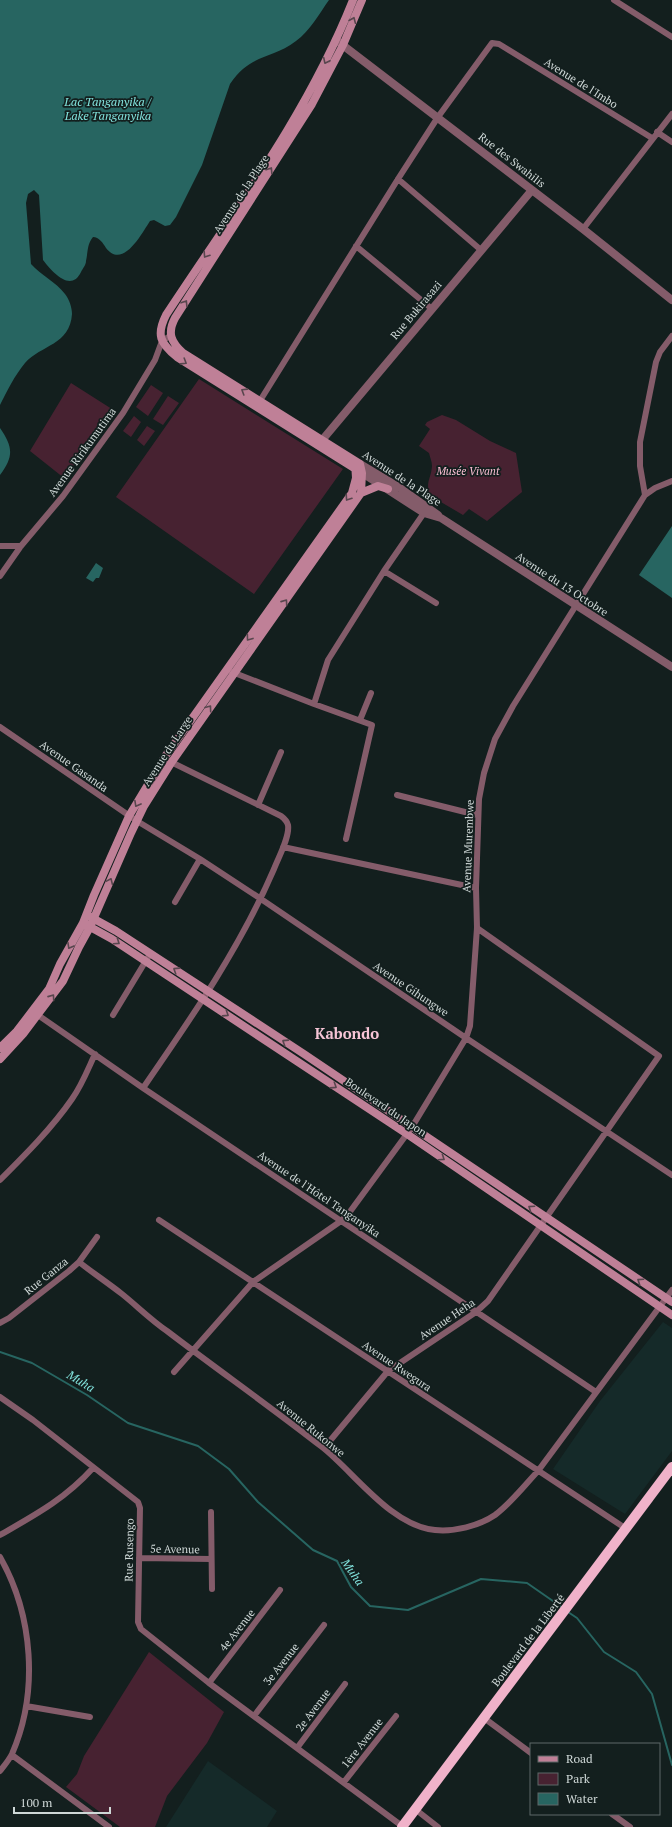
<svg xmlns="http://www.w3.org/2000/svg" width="672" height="1827" font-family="'PT Serif',serif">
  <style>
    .built { fill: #152a29 }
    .green { fill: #472231 }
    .water { fill: #276561 }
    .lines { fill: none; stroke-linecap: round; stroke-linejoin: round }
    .stream { stroke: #276561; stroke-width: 2 }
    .minor { stroke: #845c6a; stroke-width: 6 }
    .tertiary { stroke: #845c6a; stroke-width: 8 }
    .secondary { stroke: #bf8097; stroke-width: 8 }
    .trunk { stroke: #f0b2c9; stroke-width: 10 }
    .oneway { stroke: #58464e }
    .labels { text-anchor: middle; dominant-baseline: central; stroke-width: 3.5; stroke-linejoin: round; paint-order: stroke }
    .street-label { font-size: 11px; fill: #cfd8d7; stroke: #131f1e }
    .park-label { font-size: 11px; font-style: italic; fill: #fcbfd4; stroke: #131f1e }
    .water-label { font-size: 12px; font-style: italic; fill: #82e3dd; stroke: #131f1e }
    .district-label { font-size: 15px; font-weight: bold; fill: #f6c5d6; stroke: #131f1e }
  </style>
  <rect width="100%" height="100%" fill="#131f1e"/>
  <path class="built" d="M663,1322L672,1328V1451L625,1514L553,1469L600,1401Z
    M208,1761L277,1811L267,1827H166Z"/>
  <path class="green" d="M199,379L343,469L254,594L116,497Z
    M71,383L115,411L64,478L30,451Z
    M151,385L163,393L148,416L136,407Z
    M168,396L179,403L163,425L153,419Z
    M442,415L456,420L490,441L516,453L522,492L487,521L469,509L463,515L429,495C426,480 431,479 432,466C432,462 430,457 429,453L419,446L430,429L425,425L427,422Z
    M134,416L141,422L131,437L123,431Z
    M147,426L155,431L144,446L137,440Z
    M149,1652L224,1712L207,1743L167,1796L155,1827H120L66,1787L77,1774L84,1756Z"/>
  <path class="water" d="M0,0H329C319,14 310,31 296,41C271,60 251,53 230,84L202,165L176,217L170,225L165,226L154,220L150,221C142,233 123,270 106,248C103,243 99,237 93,237C87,244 88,252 86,261C86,265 83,268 81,272C71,293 52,272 43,260L39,195L34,190L28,194L26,203L31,264C41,275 56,282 65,294C69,299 72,307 72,314C70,345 41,345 25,363C15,375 7,391 0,405Z
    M0,428C13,447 14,456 0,475Z
    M672,526V598L639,575Z
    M96,563L103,568L99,578H96L93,582L86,578Z"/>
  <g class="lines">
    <path class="stream" d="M0,1352L32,1363L87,1395L128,1423L198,1446L229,1469L258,1502L313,1550L337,1561L351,1587L370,1606L408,1610L481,1579L527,1583L563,1608
      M568,1612L577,1618L604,1652L636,1672L652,1694L672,1765"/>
    <path class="minor" d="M614,0L672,37
      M657,132L672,142
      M398,179L481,250
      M583,229L672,114
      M356,246L432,309
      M258,404L398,179L438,117L492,43L499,44L652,138
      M645,495L655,488L672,481
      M0,546H21
      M384,571L436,603
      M0,576L21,546L63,496L123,413L155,360L162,341L170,336
      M232,672L314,704L328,660L384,571L426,510
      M314,704L372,725L346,839
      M360,720L371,693
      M0,727L137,821L200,859L261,899L466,1038L672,1175
      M397,795L477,815
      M258,805L281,752
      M283,847L476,888
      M175,902L200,859
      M35,1013L143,1088L596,1392
      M113,1015L150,954
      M143,1088C192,1017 240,948 274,869C278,858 290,837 288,825C287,821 285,819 281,816L169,761
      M0,1180C25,1155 52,1128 72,1099C82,1085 88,1069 95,1054
      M159,1220L625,1528
      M79,1262C93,1273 108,1283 122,1294C137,1306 151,1320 167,1331C218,1370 271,1407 322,1447C354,1472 391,1526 435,1530C454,1532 479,1526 495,1515C511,1503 524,1486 538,1471L672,1290
      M0,1323L9,1318L69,1271L79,1262L97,1237
      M174,1372L253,1282L341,1221L349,1213L412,1127L466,1038L470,1026L477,928L476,888L479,799L484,773L495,739L513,706L645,495L640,466V442L656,362L660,352L672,336
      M0,1397L33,1420L138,1502L140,1508L138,1622L141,1629L209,1683L402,1826
      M324,1448L388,1371L476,1312L488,1301L659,1056L477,928
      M211,1512L212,1589
      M0,1535C35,1515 65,1499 93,1468
      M0,1557C33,1615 39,1692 12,1754C9,1760 4,1766 0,1771
      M139,1558L211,1559
      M209,1683L280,1590
      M26,1706L90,1717
      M254,1716L324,1625
      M484,1718L531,1753
      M297,1748L345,1684
      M12,1755L109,1827
      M344,1782L396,1716
      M415,1809L438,1827
      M612,1814L630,1827"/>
    <path class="tertiary" d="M336,40L583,229L672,300
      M318,445L532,190
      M360,464L400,488L438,515
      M362,473L424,513L441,518L672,667"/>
    <path class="secondary" d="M353,0C308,114 233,213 166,315C156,335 160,343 177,357L359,471
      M361,493L378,486L388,489
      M87,915L116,931L304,1054L672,1302
      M83,923L112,939L407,1134L672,1315
      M0,1048L17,1031L49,989L60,964L83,923L94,895L129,816L164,758L352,493L356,478L355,462
      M0,1059L23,1034L63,981L79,947L90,927L131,833L144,806L171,763L361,493L362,473L360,464L183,353C171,342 167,333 175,318L312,104L343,45L362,0"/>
    <path class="trunk" d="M402,1827L672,1467"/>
  </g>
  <defs><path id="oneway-chevron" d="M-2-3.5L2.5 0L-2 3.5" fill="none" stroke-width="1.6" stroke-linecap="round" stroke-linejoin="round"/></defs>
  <g class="oneway">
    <use href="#oneway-chevron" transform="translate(353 20) rotate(-67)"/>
    <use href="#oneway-chevron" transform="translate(326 61) rotate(116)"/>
    <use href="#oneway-chevron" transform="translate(270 170) rotate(-57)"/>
    <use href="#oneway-chevron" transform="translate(206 255) rotate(123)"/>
    <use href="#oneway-chevron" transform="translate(185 303) rotate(-58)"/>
    <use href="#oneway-chevron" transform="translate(184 362) rotate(32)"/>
    <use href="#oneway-chevron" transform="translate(244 391) rotate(-148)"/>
    <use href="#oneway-chevron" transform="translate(348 498) rotate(124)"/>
    <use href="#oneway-chevron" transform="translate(285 602) rotate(-55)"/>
    <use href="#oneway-chevron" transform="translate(249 638) rotate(126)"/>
    <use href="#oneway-chevron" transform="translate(209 708) rotate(-54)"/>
    <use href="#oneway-chevron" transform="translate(137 804) rotate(119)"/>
    <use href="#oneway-chevron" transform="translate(110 881) rotate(-66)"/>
    <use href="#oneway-chevron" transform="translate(117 942) rotate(34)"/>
    <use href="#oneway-chevron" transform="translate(70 946) rotate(119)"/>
    <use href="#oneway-chevron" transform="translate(176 970) rotate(-147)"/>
    <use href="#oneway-chevron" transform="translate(52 997) rotate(-55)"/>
    <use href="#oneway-chevron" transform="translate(226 1014) rotate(33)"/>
    <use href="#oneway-chevron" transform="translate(285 1042) rotate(-147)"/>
    <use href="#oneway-chevron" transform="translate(334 1086) rotate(33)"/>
    <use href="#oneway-chevron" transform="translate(442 1158) rotate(34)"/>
    <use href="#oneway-chevron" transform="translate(531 1208) rotate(-146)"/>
    <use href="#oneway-chevron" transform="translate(640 1281) rotate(-146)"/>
  </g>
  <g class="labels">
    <g class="street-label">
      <text transform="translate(581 83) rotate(32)">Avenue de l'Imbo</text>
      <text transform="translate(512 160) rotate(38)">Rue des Swahilis</text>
      <text transform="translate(241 194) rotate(-57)">Avenue de la Plage</text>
      <text transform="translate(416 310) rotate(-50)">Rue Bukirasazi</text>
      <text transform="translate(82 452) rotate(-54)">Avenue Ririkumutima</text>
      <text transform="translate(402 478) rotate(33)">Avenue de la Plage</text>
      <text transform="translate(562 584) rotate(33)">Avenue du 13 Octobre</text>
      <text transform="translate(167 751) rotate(-57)">Avenue du Large</text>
      <text transform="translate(74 766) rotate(35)">Avenue Gasanda</text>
      <text transform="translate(468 846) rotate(-88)">Avenue Murembwe</text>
      <text transform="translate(411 989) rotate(34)">Avenue Gihungwe</text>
      <text transform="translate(386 1107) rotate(34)">Boulevard du Japon</text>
      <text transform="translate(319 1194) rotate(34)">Avenue de l'Hôtel Tanganyika</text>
      <text transform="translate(46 1276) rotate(-39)">Rue Ganza</text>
      <text transform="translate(447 1319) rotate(-34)">Avenue Heha</text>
      <text transform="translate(397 1366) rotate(34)">Avenue Rwegura</text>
      <text transform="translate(311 1428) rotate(39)">Avenue Rukonwe</text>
      <text transform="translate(175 1549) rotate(1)">5e Avenue</text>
      <text transform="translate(129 1550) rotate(-89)">Rue Rusengo</text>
      <text transform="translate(237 1630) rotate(-52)">4e Avenue</text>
      <text transform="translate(528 1640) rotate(-53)">Boulevard de la Liberté</text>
      <text transform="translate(281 1664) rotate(-52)">3e Avenue</text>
      <text transform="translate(313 1710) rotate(-53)">2e Avenue</text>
      <text transform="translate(362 1743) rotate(-52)">1ère Avenue</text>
    </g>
    <g class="park-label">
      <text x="468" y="471">Musée Vivant</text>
    </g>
    <g class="water-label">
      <text x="108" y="101">Lac Tanganyika /<tspan x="108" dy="14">Lake Tanganyika</tspan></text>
      <text transform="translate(81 1381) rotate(31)">Muha</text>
      <text transform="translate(353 1572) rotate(55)">Muha</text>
    </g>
    <g class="district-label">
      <text x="347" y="1033">Kabondo</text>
    </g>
  </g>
  <rect x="530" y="1743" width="130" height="72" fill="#131f1e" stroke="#5e6968"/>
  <rect x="538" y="1756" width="20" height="6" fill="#bf8097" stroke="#5e6968"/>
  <text x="566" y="1763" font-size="12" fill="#cfd8d7">Road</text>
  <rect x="538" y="1773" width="20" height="12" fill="#472231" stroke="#5e6968"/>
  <text x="566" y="1783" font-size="12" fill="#cfd8d7">Park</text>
  <rect x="538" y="1793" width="20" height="12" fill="#276561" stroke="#5e6968"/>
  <text x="566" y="1803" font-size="12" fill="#cfd8d7">Water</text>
  <path d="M14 1807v6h96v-6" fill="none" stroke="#cfd8d7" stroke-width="2"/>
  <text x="20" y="1807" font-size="12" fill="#cfd8d7" stroke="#131f1e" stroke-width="3" paint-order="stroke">100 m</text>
</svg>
